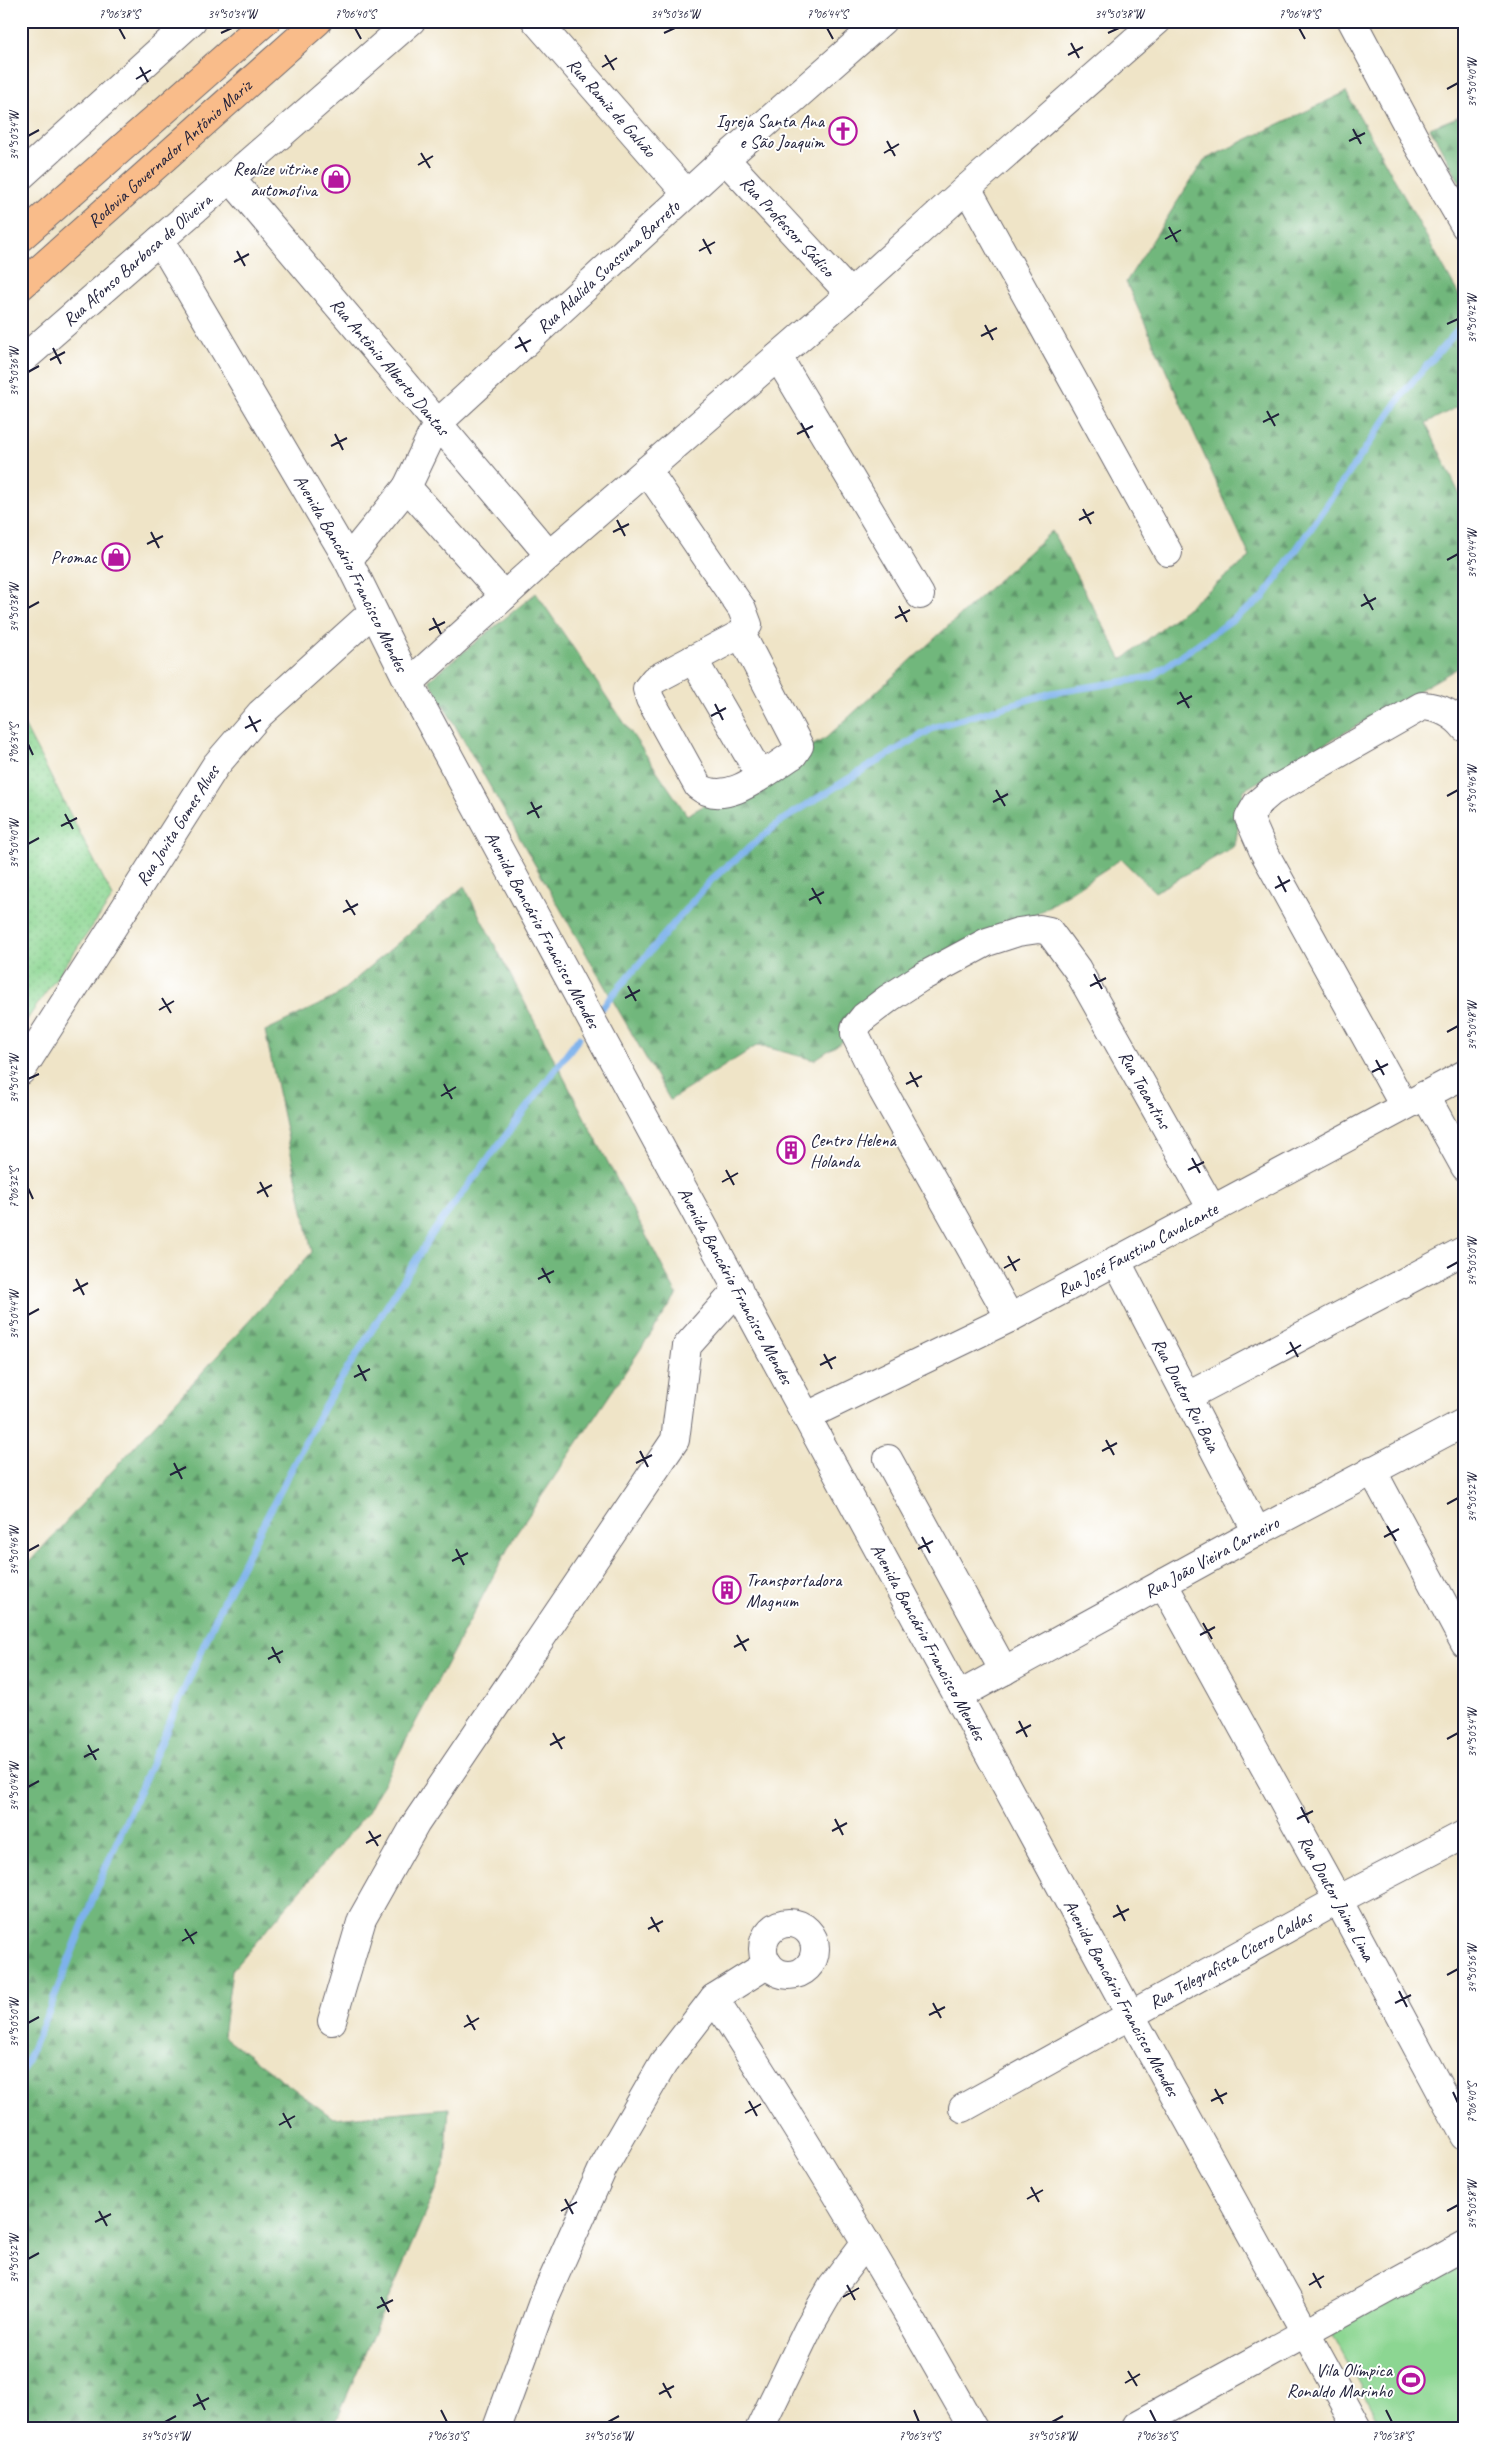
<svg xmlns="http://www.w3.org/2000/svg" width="1486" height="2449" font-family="Caveat,sans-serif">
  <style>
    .grass { fill: url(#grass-dots); stroke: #577c66 }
    .forest { fill: url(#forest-firs); stroke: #4a6c5c }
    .pitch { fill: #8cd692; stroke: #577c66 }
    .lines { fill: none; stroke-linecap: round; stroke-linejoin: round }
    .stream { stroke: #7eb2ec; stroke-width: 7 }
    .minor-casing { stroke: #6a666c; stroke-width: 30 }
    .highway-casing { stroke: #6a666c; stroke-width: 30 }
    .minor { stroke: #fff; stroke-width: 28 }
    .highway { stroke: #f9bc8a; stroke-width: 28 }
    .ticks { fill: none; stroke: #22223b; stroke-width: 2 }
    .labels { text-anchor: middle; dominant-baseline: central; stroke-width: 4; stroke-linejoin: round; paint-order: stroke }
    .street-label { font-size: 18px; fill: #22223b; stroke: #fff }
    .poi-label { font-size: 18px; fill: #22223b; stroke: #fff; text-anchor: end }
    .neatline { fill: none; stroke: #22223b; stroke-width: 2 }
    .ticks-label { font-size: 12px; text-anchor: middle; fill: #22223b }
  </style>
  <defs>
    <pattern id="grass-dots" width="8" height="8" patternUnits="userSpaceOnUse" patternTransform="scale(1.25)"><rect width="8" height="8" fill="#8cd692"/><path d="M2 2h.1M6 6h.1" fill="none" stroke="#78b77f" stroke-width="1.8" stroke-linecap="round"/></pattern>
    <pattern id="forest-firs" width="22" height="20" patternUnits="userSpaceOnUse" patternTransform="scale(1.25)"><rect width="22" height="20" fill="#71b77c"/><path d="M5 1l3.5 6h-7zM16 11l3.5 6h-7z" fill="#5c9467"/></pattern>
  </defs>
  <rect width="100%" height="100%" fill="#fff"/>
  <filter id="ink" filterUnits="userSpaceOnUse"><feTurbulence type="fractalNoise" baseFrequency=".02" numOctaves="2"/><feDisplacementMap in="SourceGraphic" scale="10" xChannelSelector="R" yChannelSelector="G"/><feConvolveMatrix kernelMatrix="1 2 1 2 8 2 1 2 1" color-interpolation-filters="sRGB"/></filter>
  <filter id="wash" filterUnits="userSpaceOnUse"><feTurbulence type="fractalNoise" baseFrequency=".0096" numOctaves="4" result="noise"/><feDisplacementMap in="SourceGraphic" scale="20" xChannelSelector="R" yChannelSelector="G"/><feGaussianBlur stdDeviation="1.12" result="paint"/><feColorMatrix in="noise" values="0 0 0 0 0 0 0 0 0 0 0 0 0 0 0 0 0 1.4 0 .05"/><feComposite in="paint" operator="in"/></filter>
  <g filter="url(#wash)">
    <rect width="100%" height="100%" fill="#efe4c7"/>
    <path class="grass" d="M21,719L113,897L21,1028Z"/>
    <path class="forest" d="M1346,92L1465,306V403L1426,423L1465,506V664L1244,790L1235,846L1155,892L1121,859L814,1060L758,1045L670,1100L429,680L536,593L687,815L826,738L1052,531L1122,660L1250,557L1126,282L1204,160Z
      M1465,114V192L1430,128Z
      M464,886L677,1295L514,1537L368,1812L232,1970L223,2036L333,2118L449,2108L445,2167L333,2428H21V1571L312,1252L265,1031L335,997Z"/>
    <path class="pitch" d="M1465,2260V2428H1383L1332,2332Z"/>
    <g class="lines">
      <path class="stream" d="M599,1011L712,879L781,821L866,768L935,727L1051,693L1151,677L1263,598L1408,387L1465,322
        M21,2074L49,2011L101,1878L221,1606L323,1408L434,1231L579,1038"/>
    </g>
  </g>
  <g filter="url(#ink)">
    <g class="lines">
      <g class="minor-casing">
        <g id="minor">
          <path id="s1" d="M536,21L687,194"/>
          <path d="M1352,21L1417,143L1465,226"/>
          <path id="s2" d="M725,159L850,294"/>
          <path d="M21,176L192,21"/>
          <path id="s3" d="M231,179L549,555"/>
          <path d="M967,188L1168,552"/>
          <path id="s4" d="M160,240L348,560L409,683L1130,2014L1358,2428"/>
          <path d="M778,357L920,595"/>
          <path id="s5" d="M21,361L411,21"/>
          <path d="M647,470L742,609L748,625L741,634L654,680L647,689L650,699L698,786C726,809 768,770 793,755L799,746L741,634"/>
          <path d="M407,487L504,596"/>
          <path id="s6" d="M348,560L407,487L437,424L725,159L882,21"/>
          <path d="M693,659L760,775"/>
          <path d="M409,683L549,555L850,294L967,188L1157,21"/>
          <path id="s7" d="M21,1071L216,765L260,714L373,612"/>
          <path d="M1425,1095L1465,1167"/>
          <path d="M1404,1106L1264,852L1249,818L1257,804L1271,792L1422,706C1440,707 1454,714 1465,728"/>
          <path id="s8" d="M1116,1260L1257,1532"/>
          <path id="s9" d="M1010,1318L883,1091L855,1034V1028L864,1017L889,998L920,978L987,942L1018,932L1039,929L1049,931L1077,969L1212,1209"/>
          <path d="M1188,1396L1465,1250"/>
          <path id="s10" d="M807,1416L1010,1318L1465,1074"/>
          <path d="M888,1459L1004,1671"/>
          <path d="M1372,1470L1465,1644"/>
          <path id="s11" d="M1163,1583L1338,1900L1465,2136"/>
          <path id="s12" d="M958,1696L1257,1532L1465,1422"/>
          <circle cx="789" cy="1949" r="26"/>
          <path d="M714,1998C805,2138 891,2282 973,2428"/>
          <path d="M332,2021L362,1919L416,1823L675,1440L687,1346L738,1289"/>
          <path id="s13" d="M963,2108L1338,1900L1465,1834"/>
          <path d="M1137,2425L1465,2245"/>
          <path d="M497,2428L544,2299L603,2168L663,2064L714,1998L768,1964"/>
          <path d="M760,2428L810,2325L832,2287L866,2242"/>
        </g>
      </g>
      <g class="highway-casing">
        <g id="highway">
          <path d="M21,237L266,21"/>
          <path id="s14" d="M21,286L318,21"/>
        </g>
      </g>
      <use href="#minor" class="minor"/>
      <use href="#highway" class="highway"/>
    </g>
  </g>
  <path class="ticks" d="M119,28L125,39M355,28L361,39M827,28L833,39M1299,28L1305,39M221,33L232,28M664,33L675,28M1108,33L1119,28M1071,43L1079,58M605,55L614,70M1068,55L1083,47M140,67L148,82M602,67L617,58M136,79L151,70M1447,89L1458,83M1353,129L1361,144M28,136L39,130M887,141L895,156M1349,141L1365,133M421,153L430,168M884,153L899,144M418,165L433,156M1169,227L1177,242M703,239L711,254M1165,239L1181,230M237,251L245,266M699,251L715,242M234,262L249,254M1447,324L1458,319M985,325L993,340M981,336L997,328M519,337L527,352M53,348L61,364M515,348L531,340M50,360L65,352M28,372L39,366M1267,411L1275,426M1263,422L1279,414M801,423L809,438M335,434L343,450M797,434L813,426M331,446L347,438M1083,509L1091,524M617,520L625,536M1079,520L1094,512M151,532L159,548M613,532L629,524M147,544L163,536M1447,560L1458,554M1364,594L1373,610M899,606L907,622M1361,606L1376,598M28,608L39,602M433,618L441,634M895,618L910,610M429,630L445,622M1180,692L1189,708M715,704L723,720M1177,704L1192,696M249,716L257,732M711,716L726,708M245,728L261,720M28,744L33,755M996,790L1005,806M1447,796L1458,790M531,802L539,818M993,802L1008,794M65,814L73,829M527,814L542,806M61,826L77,818M28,844L39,838M1278,876L1286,892M812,888L821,904M1275,888L1290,880M346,900L355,915M809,900L824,892M343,912L358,904M1094,974L1102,989M628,986L636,1001M1090,986L1106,978M162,998L171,1013M625,998L640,990M159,1010L174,1001M1447,1032L1458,1026M1376,1060L1384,1075M910,1072L918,1087M1372,1072L1388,1064M28,1079L39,1074M444,1084L452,1099M906,1084L922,1076M441,1096L456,1087M1192,1158L1200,1173M726,1170L734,1185M1188,1170L1204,1162M260,1182L268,1197M722,1182L738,1173M28,1188L33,1199M257,1193L272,1185M1008,1256L1016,1271M542,1268L550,1283M1004,1268L1020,1259M1447,1268L1458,1262M76,1279L84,1295M538,1279L554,1271M73,1291L88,1283M28,1315L39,1309M1290,1342L1298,1357M824,1354L832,1369M1286,1354L1301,1345M358,1365L366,1381M820,1365L836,1357M354,1377L370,1369M1106,1440L1114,1455M640,1451L648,1467M1102,1451L1117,1443M174,1463L182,1479M636,1463L652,1455M170,1475L186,1467M1447,1504L1458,1498M1387,1526L1396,1541M922,1537L930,1553M1384,1537L1399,1529M456,1549L464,1565M918,1549L933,1541M28,1551L39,1545M452,1561L468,1553M1203,1623L1212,1639M737,1635L746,1651M1200,1635L1215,1627M272,1647L280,1663M734,1647L749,1639M268,1659L283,1651M1019,1721L1027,1737M553,1733L562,1749M1016,1733L1031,1725M1447,1739L1458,1733M88,1745L96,1760M550,1745L565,1737M84,1757L99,1749M28,1787L39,1781M1301,1807L1309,1823M835,1819L843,1835M1297,1819L1313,1811M369,1831L378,1846M832,1831L847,1823M366,1843L381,1835M1117,1905L1125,1921M651,1917L659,1932M1113,1917L1129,1909M185,1929L194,1944M648,1929L663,1921M182,1941L197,1932M1447,1975L1458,1969M1399,1991L1407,2007M933,2003L941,2018M1395,2003L1411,1995M467,2015L475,2030M929,2015L945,2007M28,2023L39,2017M464,2027L479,2018M1215,2089L1223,2104M1453,2092L1458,2103M749,2101L757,2116M1211,2101L1227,2093M283,2113L291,2128M745,2113L761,2104M279,2125L295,2116M1031,2187L1039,2202M565,2199L573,2214M1027,2199L1043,2190M99,2211L107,2226M561,2211L577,2202M1447,2211L1458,2205M95,2222L111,2214M28,2259L39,2253M1313,2273L1321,2288M847,2285L855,2300M1309,2285L1324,2276M381,2297L389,2312M843,2297L859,2288M377,2308L393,2300M1128,2371L1137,2386M663,2383L671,2398M1125,2383L1140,2374M197,2394L205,2410M659,2394L674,2386M193,2406L209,2398M441,2410L447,2422M914,2410L919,2422M1150,2410L1156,2422M1386,2410L1392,2422M165,2422L176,2416M608,2422L619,2416M1052,2422L1063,2416"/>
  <defs>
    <g id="church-ring" transform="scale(1.4375)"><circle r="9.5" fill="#fff" stroke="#b5179e" stroke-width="1.5"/><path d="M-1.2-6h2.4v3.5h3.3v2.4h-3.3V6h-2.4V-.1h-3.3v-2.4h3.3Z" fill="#b5179e"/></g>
    <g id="shop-ring" transform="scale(1.4375)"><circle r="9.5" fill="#fff" stroke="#b5179e" stroke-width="1.5"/><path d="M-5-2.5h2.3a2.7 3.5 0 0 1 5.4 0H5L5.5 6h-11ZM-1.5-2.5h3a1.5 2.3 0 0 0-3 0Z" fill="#b5179e"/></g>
    <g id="building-ring" transform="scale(1.4375)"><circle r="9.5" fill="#fff" stroke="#b5179e" stroke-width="1.5"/><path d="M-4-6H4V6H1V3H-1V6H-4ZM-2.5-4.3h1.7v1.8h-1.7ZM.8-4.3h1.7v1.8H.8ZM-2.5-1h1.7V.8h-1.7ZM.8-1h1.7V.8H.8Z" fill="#b5179e"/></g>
    <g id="stadium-ring" transform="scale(1.4375)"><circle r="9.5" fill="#fff" stroke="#b5179e" stroke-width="1.5"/><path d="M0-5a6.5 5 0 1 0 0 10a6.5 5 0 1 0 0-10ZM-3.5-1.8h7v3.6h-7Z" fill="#b5179e"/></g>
  </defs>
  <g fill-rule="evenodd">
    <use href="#church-ring" x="843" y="131"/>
    <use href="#shop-ring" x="336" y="179"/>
    <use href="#shop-ring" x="116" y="557"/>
    <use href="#building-ring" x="791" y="1150"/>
    <use href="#building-ring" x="727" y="1590"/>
    <use href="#stadium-ring" x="1411" y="2380"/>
  </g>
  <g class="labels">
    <g class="street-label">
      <text stroke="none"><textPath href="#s1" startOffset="115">Rua Ramiz de Galvão</textPath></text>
      <text stroke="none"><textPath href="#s14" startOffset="199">Rodovia Governador Antônio Mariz</textPath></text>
      <text stroke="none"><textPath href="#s2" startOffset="92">Rua Professor Sádico</textPath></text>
      <text stroke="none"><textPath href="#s5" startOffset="154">Rua Afonso Barbosa de Oliveira</textPath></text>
      <text stroke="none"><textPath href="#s6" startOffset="396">Rua Adalida Suassuna Barreto</textPath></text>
      <text stroke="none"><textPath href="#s3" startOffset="246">Rua Antônio Alberto Dantas</textPath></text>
      <text stroke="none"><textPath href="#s4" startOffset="384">Avenida Bancário Francisco Mendes</textPath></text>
      <text stroke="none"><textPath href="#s7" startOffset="291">Rua Jovita Gomes Alves</textPath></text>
      <text stroke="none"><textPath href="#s4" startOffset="789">Avenida Bancário Francisco Mendes</textPath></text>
      <text stroke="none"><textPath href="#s9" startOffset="738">Rua Tocantins</textPath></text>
      <text stroke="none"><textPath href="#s10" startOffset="370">Rua José Faustino Cavalcante</textPath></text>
      <text stroke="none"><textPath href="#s4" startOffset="1194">Avenida Bancário Francisco Mendes</textPath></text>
      <text stroke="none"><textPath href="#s8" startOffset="152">Rua Doutor Rui Baia</textPath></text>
      <text stroke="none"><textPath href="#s12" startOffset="289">Rua João Vieira Carneiro</textPath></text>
      <text stroke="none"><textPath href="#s4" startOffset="1599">Avenida Bancário Francisco Mendes</textPath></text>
      <text stroke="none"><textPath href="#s11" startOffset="360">Rua Doutor Jaime Lima</textPath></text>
      <text stroke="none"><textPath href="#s13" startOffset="306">Rua Telegrafista Cícero Caldas</textPath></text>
      <text stroke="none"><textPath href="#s4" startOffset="2004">Avenida Bancário Francisco Mendes</textPath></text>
    </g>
    <g class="poi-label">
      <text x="824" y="121">Igreja Santa Ana<tspan x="824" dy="21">e São Joaquim</tspan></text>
      <text x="317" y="169">Realize vitrine<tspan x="317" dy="21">automotiva</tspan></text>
      <text x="97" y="557">Promac</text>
      <text x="810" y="1140" text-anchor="start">Centro Helena<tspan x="810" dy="21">Holanda</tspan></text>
      <text x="746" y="1580" text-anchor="start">Transportadora<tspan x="746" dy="21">Magnum</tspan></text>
      <text x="1392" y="2370">Vila Olímpica<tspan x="1392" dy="21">Ronaldo Marinho</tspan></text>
    </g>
  </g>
  <rect width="1486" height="2449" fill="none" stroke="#fff" stroke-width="55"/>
  <rect x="28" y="28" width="1430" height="2394" class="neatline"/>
  <g class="ticks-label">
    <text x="119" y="18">7°06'38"S</text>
    <text x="232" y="18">34°50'34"W</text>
    <text x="355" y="18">7°06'40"S</text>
    <text x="675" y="18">34°50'36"W</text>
    <text x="827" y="18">7°06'44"S</text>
    <text x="1119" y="18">34°50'38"W</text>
    <text x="1299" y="18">7°06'48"S</text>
    <text transform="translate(1472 83) rotate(-90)" y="4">34°50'40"W</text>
    <text transform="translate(14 136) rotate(-90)" y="4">34°50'34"W</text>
    <text transform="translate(1472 319) rotate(-90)" y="4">34°50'42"W</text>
    <text transform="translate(14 372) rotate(-90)" y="4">34°50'36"W</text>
    <text transform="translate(1472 554) rotate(-90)" y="4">34°50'44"W</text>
    <text transform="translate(14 608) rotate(-90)" y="4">34°50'38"W</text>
    <text transform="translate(14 744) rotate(-90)" y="4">7°06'34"S</text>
    <text transform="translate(1472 790) rotate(-90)" y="4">34°50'46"W</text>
    <text transform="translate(14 844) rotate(-90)" y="4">34°50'40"W</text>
    <text transform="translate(1472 1026) rotate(-90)" y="4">34°50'48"W</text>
    <text transform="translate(14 1079) rotate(-90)" y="4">34°50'42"W</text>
    <text transform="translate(14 1188) rotate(-90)" y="4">7°06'32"S</text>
    <text transform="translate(1472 1262) rotate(-90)" y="4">34°50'50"W</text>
    <text transform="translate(14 1315) rotate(-90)" y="4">34°50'44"W</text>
    <text transform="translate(1472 1498) rotate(-90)" y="4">34°50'52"W</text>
    <text transform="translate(14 1551) rotate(-90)" y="4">34°50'46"W</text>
    <text transform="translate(1472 1733) rotate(-90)" y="4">34°50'54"W</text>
    <text transform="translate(14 1787) rotate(-90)" y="4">34°50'48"W</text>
    <text transform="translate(1472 1969) rotate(-90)" y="4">34°50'56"W</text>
    <text transform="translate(14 2023) rotate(-90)" y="4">34°50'50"W</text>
    <text transform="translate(1472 2103) rotate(-90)" y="4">7°06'40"S</text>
    <text transform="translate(1472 2205) rotate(-90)" y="4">34°50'58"W</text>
    <text transform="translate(14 2259) rotate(-90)" y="4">34°50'52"W</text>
    <text x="165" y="2440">34°50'54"W</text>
    <text x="447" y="2440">7°06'30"S</text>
    <text x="608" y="2440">34°50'56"W</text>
    <text x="919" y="2440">7°06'34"S</text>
    <text x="1052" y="2440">34°50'58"W</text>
    <text x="1156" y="2440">7°06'36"S</text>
    <text x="1392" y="2440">7°06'38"S</text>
  </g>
</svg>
